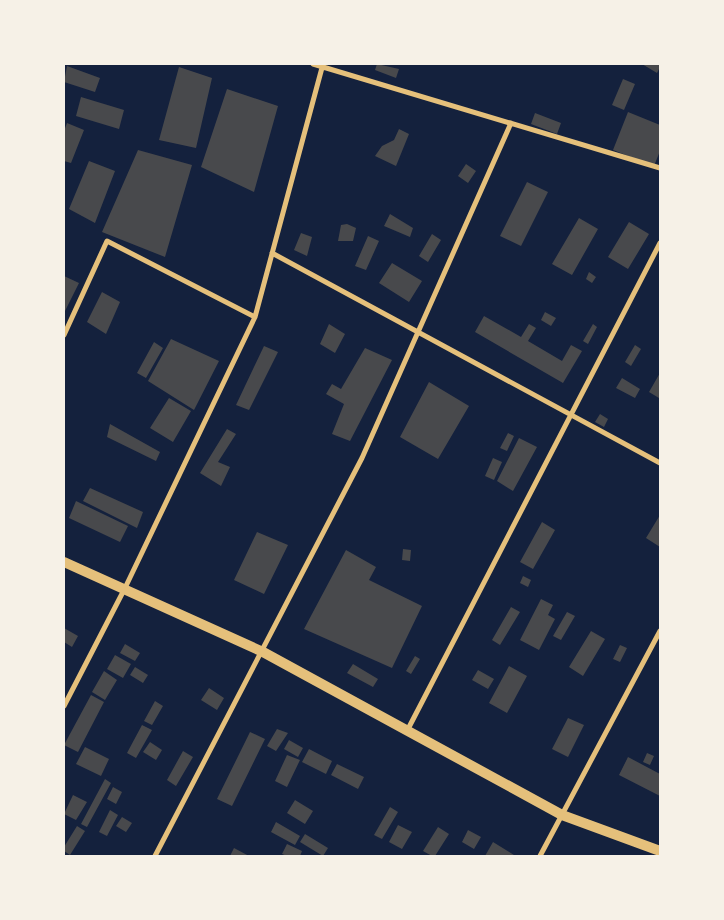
<svg xmlns="http://www.w3.org/2000/svg" width="724" height="920" font-family="'Open Sans',sans-serif">
  <style>
    .building { fill: #48494c }
    .lines { fill: none; stroke-linecap: round; stroke-linejoin: round }
    .minor { stroke: #e5c07b; stroke-width: 5 }
    .secondary { stroke: #e5c07b; stroke-width: 10 }
  </style>
  <rect width="100%" height="100%" fill="#14213d"/>
  <path class="building" d="M377,64L399,69L396,78L375,70Z
    M642,64H660V67L657,73Z
    M67,66L100,78L95,92L64,82Z
    M179,67L212,78L196,148L159,140Z
    M623,79L635,84L624,110L612,105Z
    M227,89L278,106L254,192L201,167Z
    M81,97L124,110L119,129L76,116Z
    M628,112L660,125V151L654,166L613,150Z
    M535,113L561,123L557,134L531,124Z
    M67,123L84,130L71,163L64,161V131Z
    M399,129L409,134L396,166L375,156L382,146L394,140Z
    M138,150L192,165L165,257L102,232Z
    M89,161L115,171L95,223L69,209Z
    M466,164L476,171L468,183L458,176Z
    M527,182L548,192L521,246L500,236Z
    M390,214L413,228L410,237L384,226Z
    M579,218L598,229L572,275L552,264Z
    M629,222L649,234L628,269L608,257Z
    M347,224L356,228L353,241H338L341,225Z
    M301,233L312,237L307,256L294,250Z
    M432,234L441,240L428,262L419,256Z
    M368,236L379,241L366,270L355,266Z
    M392,263L422,281L409,302L379,283Z
    M589,272L596,277L592,283L586,279Z
    M64,276L79,283L64,313Z
    M102,292L120,302L106,334L87,322Z
    M545,312L556,318L551,326L541,320Z
    M484,316L521,337L529,324L536,328L528,341L562,361L571,345L582,351L563,383L475,332Z
    M329,324L345,334L335,353L320,344Z
    M593,324L597,327L588,344L583,341Z
    M171,339L219,361L194,410L148,381Z
    M154,342L163,348L146,378L137,373Z
    M635,345L641,349L631,366L625,362Z
    M264,346L278,352L249,410L236,405Z
    M365,348L392,360L350,441L332,434L344,404L326,394L332,384L341,389Z
    M660,373V396L659,398L649,392Z
    M622,378L640,389L635,398L616,388Z
    M429,382L469,406L438,459L400,437Z
    M169,398L191,411L173,442L150,428Z
    M600,414L608,419L604,427L595,422Z
    M110,424L160,452L156,461L107,437Z
    M227,429L236,434L218,462L230,467L221,486L200,473Z
    M508,433L514,436L507,451L500,448Z
    M519,438L537,447L513,491L497,481Z
    M493,458L502,462L494,480L485,476Z
    M90,488L143,512L137,528L83,501Z
    M76,501L128,526L120,542L69,518Z
    M660,515V547L646,538Z
    M542,522L555,530L533,569L520,562Z
    M257,532L288,545L264,594L234,580Z
    M403,549L411,550L410,561L402,560Z
    M346,550L376,567L369,580L422,606L392,668L304,629Z
    M523,576L531,580L528,587L520,583Z
    M541,599L553,605L548,615L555,619L539,650L520,640Z
    M511,607L520,612L500,645L492,640Z
    M567,612L575,616L561,640L553,636Z
    M64,628L78,636L72,647L64,642Z
    M591,631L605,639L583,676L569,667Z
    M125,644L140,653L135,661L120,653Z
    M620,645L627,648L620,662L613,659Z
    M115,655L131,664L123,678L107,669Z
    M415,656L420,659L411,674L406,671Z
    M353,664L378,679L373,687L347,673Z
    M509,666L527,676L507,713L489,703Z
    M135,667L148,675L143,683L130,675Z
    M478,670L494,679L488,689L472,680Z
    M104,671L117,680L105,700L92,692Z
    M209,688L224,698L217,710L201,700Z
    M91,695L104,702L78,752L64,745Z
    M155,701L163,706L152,725L144,721Z
    M568,718L584,725L568,757L552,749Z
    M142,725L152,730L136,758L127,753Z
    M277,729L288,733L276,751L267,746Z
    M250,732L265,739L232,806L217,799Z
    M289,740L303,748L298,757L284,749Z
    M150,742L162,750L156,760L143,752Z
    M85,747L109,759L101,776L76,764Z
    M309,749L332,761L326,774L302,762Z
    M183,751L193,757L176,786L167,780Z
    M647,753L654,756L650,765L643,762Z
    M287,755L300,760L287,787L275,781Z
    M628,757L660,774V796L619,775Z
    M337,764L364,777L358,789L331,775Z
    M105,779L111,783L87,827L81,824Z
    M113,787L122,792L116,804L107,799Z
    M73,795L87,802L76,820L64,814Z
    M295,800L313,811L305,824L287,813Z
    M390,807L398,812L382,839L374,835Z
    M110,810L118,815L107,836L99,832Z
    M122,817L132,823L126,832L116,826Z
    M276,822L300,836L295,845L271,832Z
    M398,825L412,832L402,849L389,842Z
    M77,826L85,831L70,855L64,851V847Z
    M438,827L449,834L435,856H432L423,851Z
    M468,830L481,837L474,849L462,842Z
    M305,834L328,848L323,856L300,842Z
    M493,842L514,855L513,856H485Z
    M287,844L302,851L300,856H287L282,854Z
    M234,848L249,856H230Z"/>
  <g class="lines">
    <path class="minor" d="M313,64L660,168
      M272,253L660,463
      M64,335L107,241L255,317
      M64,706L125,588L255,317L323,64
      M407,731L660,243
      M155,856L362,458L511,123
      M540,856L660,631"/>
    <path class="secondary" d="M64,562L263,652L562,815L660,851"/>
  </g>
  <rect width="724" height="920" fill="none" stroke="#f6f1e7" stroke-width="130"/>
</svg>
